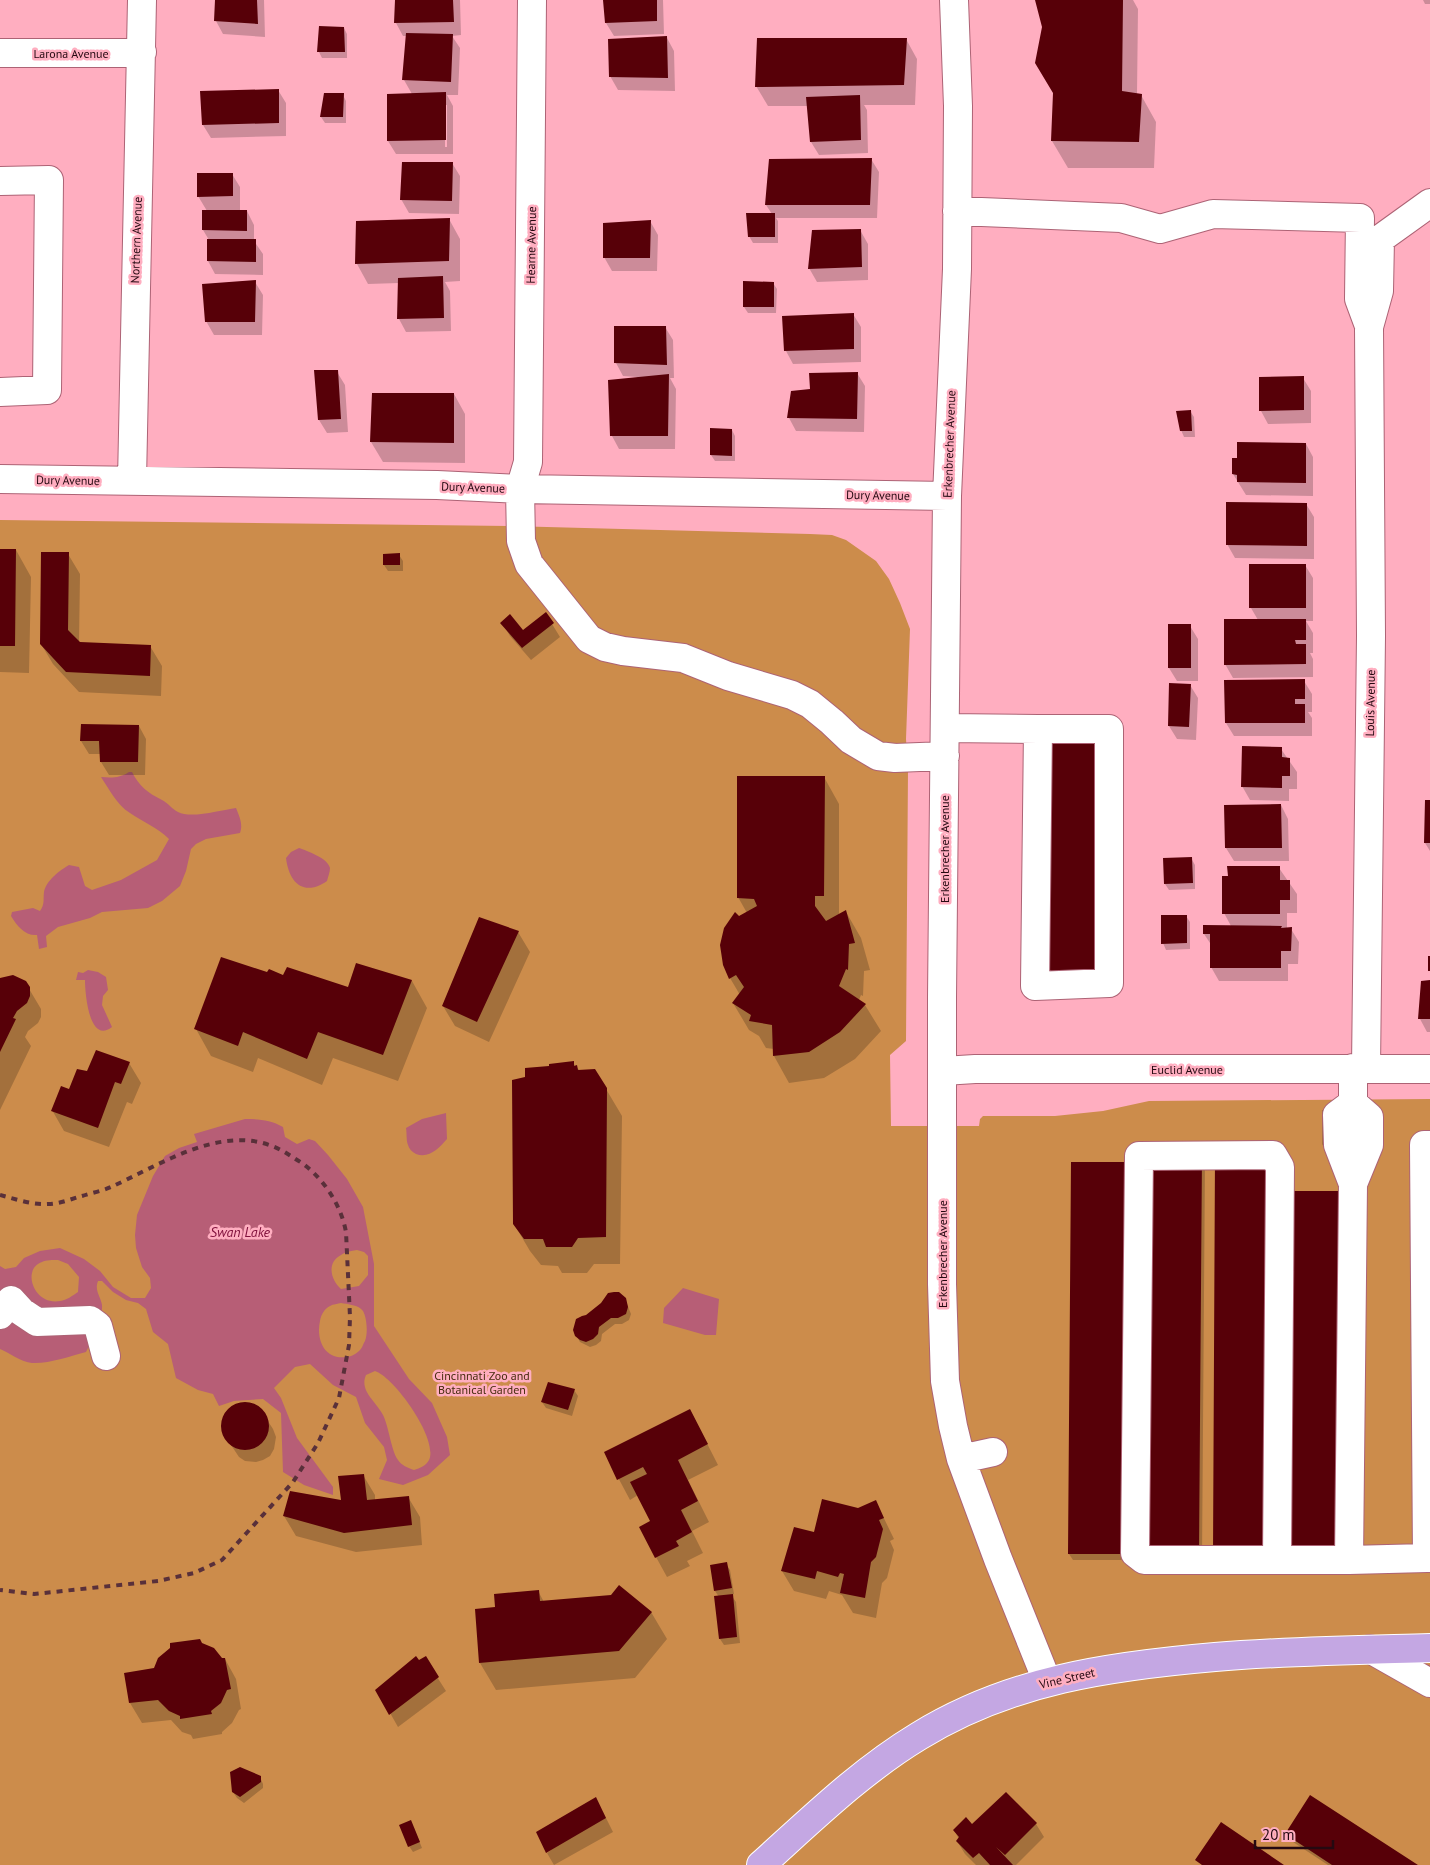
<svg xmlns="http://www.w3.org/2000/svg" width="1430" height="1865" font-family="'PT Sans',sans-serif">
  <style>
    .green { fill: #cc8c4b }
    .water { fill: #b75e76; fill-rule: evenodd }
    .shadow { fill: #0003; fill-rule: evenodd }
    .building { fill: #570008 }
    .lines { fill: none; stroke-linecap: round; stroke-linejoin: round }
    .minor-casing { stroke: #ad6375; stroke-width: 30 }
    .major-casing { stroke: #fff; stroke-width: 30 }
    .minor { stroke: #fff; stroke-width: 28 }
    .major { stroke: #c4a7e3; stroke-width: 28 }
    .rail { stroke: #59303a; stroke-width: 4; stroke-dasharray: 6 6; stroke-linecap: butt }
    .labels { text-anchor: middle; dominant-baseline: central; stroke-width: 5; stroke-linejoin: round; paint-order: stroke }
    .street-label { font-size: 12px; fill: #250911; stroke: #ffaec0 }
    .park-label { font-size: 12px; fill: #472c0e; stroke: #ffaec0 }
    .water-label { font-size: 14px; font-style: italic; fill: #82133e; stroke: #ffaec0 }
  </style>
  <rect width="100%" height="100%" fill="#ffaec0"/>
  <path class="green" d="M0,520L509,526L810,534L832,535L846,540L876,561L889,579L900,603L910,629L906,739L908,770L906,1041L890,1055L891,1126H979L980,1119L983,1116H1055L1103,1111L1149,1101L1430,1099V1865H0Z"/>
  <path class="water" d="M129,772H132C139,786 148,793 162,800C168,803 172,809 178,812C191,819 221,810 236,808C240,818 243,824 240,833L206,839L196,844L191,849L186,871L180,886L162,901L148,908L102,912L90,918L58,927L46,936L47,947L39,949L37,935C25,936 17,926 11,916L12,912L33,908L40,911C45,904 43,900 44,892C46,881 60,870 69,865L79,867L85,886L92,890L121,880L157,860L169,839C158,828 143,822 130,813C117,805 109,789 101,777C112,778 120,778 129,772Z
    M299,848C307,851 328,858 330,868C330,872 328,877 327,881C304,897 289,883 286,858L291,852Z
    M88,970L98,972L106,977L108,990L103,996L102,1005L112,1027C89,1045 85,993 85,980H76L78,972L83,973Z
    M446,1113L447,1139C439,1148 429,1159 416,1154C412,1152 409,1149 408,1145C406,1140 407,1133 406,1128L422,1119Z
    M245,1119C258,1119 271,1120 283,1127L285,1137L297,1144L309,1139L315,1141L328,1155L347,1179L363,1207L374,1264V1326L409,1379L432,1403L447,1437L450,1455L428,1475L403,1485L379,1479L387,1460L384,1447L365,1423L356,1397L333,1385L310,1364L295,1367L274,1388L281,1398L297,1438L333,1487V1495L304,1485L283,1472L281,1413L263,1399L234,1401L219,1406L213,1394L198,1390L176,1378L168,1344L153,1332L146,1309L138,1303L126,1300L113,1292L102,1281H98C94,1290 101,1297 102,1305C103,1318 92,1341 86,1352C71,1356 48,1364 32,1363C21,1362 10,1353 0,1349V1266L5,1269L16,1267L24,1258L40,1251L60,1248L84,1259L100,1271L113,1287L131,1298H145L151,1288L150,1278L142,1267L136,1248L135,1235L137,1215L153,1176L165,1156L179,1148L197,1142L194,1134ZM357,1250L364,1252L368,1256V1275L359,1286L341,1289C331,1280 326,1263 341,1255C345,1252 351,1251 357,1250ZM58,1260L68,1264L79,1277L78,1292C72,1296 67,1300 60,1301C34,1306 21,1269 42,1262C46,1260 53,1260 58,1260ZM341,1303C347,1304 359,1305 363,1311C367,1318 368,1334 365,1341C363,1344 362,1349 359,1351C356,1354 350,1357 346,1357C324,1360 316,1339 320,1321C321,1315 324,1309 330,1306C333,1304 338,1304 341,1303ZM375,1371C394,1377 439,1439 429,1460C426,1466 420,1468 414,1470C408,1468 401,1465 398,1460C391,1450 389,1427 383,1415C376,1401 359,1391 366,1375Z
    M683,1288L719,1299L716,1335H705L663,1323L664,1308Z"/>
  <path class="shadow" d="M216,0H264L265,37L223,34L216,21Z
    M396,0H460L461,35L452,36L460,48L458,95H447L453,106V154H396L388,141L412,94L404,80L407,36H403L396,23ZM445,105H447V147H445Z
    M605,0H663L664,34L614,36L606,23Z
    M1036,0H1133L1138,9L1137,94L1141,95L1156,122L1154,168H1068L1052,141L1054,94L1043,27Z
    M1423,0H1430V4H1425Z
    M344,28L347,34V58H322L319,52Z
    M667,38L674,51L675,91L618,90L610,76Z
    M906,39L917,59L915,105H864L867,110L868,153L819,155L811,142L808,106H768L756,86Z
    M278,90L286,103V136L211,138L203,125Z
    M343,95L346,101V123H325L321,117Z
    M871,159L879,172L877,218H776L778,221V243H753L749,236L772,214L766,205Z
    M452,163L460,176L459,214L409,213L401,199Z
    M232,174L240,187V211H247L254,225V241L263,254V275L215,274L208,261L209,240L203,230L207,211L198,196Z
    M449,219L460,239V281L445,282L450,291L451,331L406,332L399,319V283L368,284L357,264L358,222Z
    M650,221L658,235L657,271H612L604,257Z
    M860,230L868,244V280L817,282L809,268Z
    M255,282L263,295L262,335H214L206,321Z
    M773,283L777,289L776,313H748L744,307Z
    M853,314L861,327V362L793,364L786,351L783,317Z
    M665,327L673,340L674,378H670L676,389L675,449H619L612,436L637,377L623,376L616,363Z
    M316,371L337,372L345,385L348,432L327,433L319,420Z
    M857,373L865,386L864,432L796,431L789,418L792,392L812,391Z
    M1303,378L1311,391V423L1268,424L1261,411Z
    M454,394L465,414V463L383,462L371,442Z
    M1190,411L1194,417L1195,437H1184L1181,430Z
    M732,430L735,436V461H715L711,455Z
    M1306,444L1313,457V496L1246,495L1233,474Z
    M1306,504L1314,517V559L1235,558L1227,544Z
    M0,550H16L31,577L29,673L0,672Z
    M68,554L80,574L79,643L150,646L162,666L161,696L79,692L53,664L41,644Z
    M399,555L403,561V571H388L384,565Z
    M1305,565L1313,578V621H1306L1313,633V653H1310L1313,659V677L1233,678L1225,664L1258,620L1251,608Z
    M502,623L523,632L552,624L560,637L531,660L510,636Z
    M1190,626L1198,639V681H1177L1169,668Z
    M1304,681L1312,694V712H1308L1312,718V736H1234L1226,723V682Z
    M1170,684L1190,685L1198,698L1196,740L1177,739L1169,726Z
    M139,726L146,739L145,775H109L101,762V754H89L81,741Z
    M1281,749L1297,772V789H1289V801L1250,800L1242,786Z
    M824,777L839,804V915L846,912L861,938L870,970L864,971L863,996L861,995L859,1000L865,1005L881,1031L855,1059L824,1078L789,1083L774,1056V1049L766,1048L759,1036L749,1030L733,1003L740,995L730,978L739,917L747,913L738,897Z
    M1430,801V851L1425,843Z
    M1281,805L1288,819L1289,861H1234L1226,848Z
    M1191,858L1195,865V889L1169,890L1165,884Z
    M1279,868L1297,894V913H1287V929H1291L1299,942L1298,964H1288V981H1219L1211,967L1212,946L1204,934L1231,926L1224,913Z
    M1186,916L1190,922V949L1166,950L1163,943Z
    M518,932L530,952L489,1042L455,1026L443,1006Z
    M283,976L348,988L412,981L427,1008L398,1081L333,1058L322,1085L258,1058L253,1072L211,1056L196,1029Z
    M0,979L25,982L41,1009V1017L38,1023L28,1031L25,1037L31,1046L0,1110Z
    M1430,982V1032H1427L1420,1019Z
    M129,1063L141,1083L132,1104L127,1102L109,1147L64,1131L52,1110L70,1091L87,1073Z
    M573,1063L580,1071L606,1089L622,1116L620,1264H594L587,1273H562L558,1266L541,1265L530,1251L514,1224Z
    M1322,1110H1378L1326,1151L1322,1144Z
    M1146,1155L1205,1161L1202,1561H1147Z
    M1072,1163L1129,1560H1073L1069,1554Z
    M625,1299L631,1314L629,1320L622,1324H615L602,1334L601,1341L596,1345L590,1347L580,1342L576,1335Z
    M574,1390L578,1396L572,1416L546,1408L542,1402Z
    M243,1403L254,1405L260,1409L273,1429L276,1437L274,1449L270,1456L263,1460L256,1462L245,1461L239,1457L225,1436L223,1429L224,1416L229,1410L235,1405Z
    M690,1410L718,1465L688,1480L709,1522L692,1531L703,1553L687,1561L690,1566L667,1577L656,1557L652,1522L638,1495L630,1500L605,1453Z
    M363,1475L375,1495V1501L408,1497L420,1517L422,1545L356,1552L296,1536L284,1516L342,1502Z
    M876,1502L894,1539L890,1541L894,1550L887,1578L882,1583L876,1618L853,1613L842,1595L829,1591L826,1599L794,1591L782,1571L815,1533Z
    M726,1564L730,1570L734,1594L731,1595L736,1602L740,1643L724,1645L720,1639L716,1597H719L715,1591Z
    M538,1591L544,1602L651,1612L667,1639L635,1678L496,1690L480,1663L476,1610L497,1608Z
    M202,1645L221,1660L225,1659L236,1679L241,1709L239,1710L232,1723L222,1732V1734L193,1739L191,1735L182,1732L171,1720L142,1723L130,1703L126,1675L154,1670Z
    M425,1658L446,1691L398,1727L377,1690Z
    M260,1777L263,1784V1788L244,1803L237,1798L233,1792Z
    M1006,1793L1036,1824L1044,1837L1016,1865H976L965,1854L957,1841L959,1839L954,1830L972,1825Z
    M603,1812L613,1832L554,1865L547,1853Z
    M414,1828L422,1848L413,1852L409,1846Z
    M1286,1834L1416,1865H1328L1290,1840Z"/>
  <path class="building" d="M215,0H257L258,24L214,21Z
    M395,0H453L454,22L394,23Z
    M603,0H657V21L605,23Z
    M1035,0H1123L1122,91L1142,94L1139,142L1051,141L1053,93L1035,63L1042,27Z
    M319,26L344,27L345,52H317Z
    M406,33L453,34L451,82L402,80Z
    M667,36L668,78L609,77L608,39Z
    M757,38H907L904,85L755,87Z
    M279,89V123L202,125L200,91Z
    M446,92V140L387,141V94Z
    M324,93H344L343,117H320Z
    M860,95L861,140L810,142L806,97Z
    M872,158L870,205H765L769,159Z
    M402,162H453L452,201L400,200Z
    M197,173H233V196L197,197Z
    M202,210H247V231L202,230Z
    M746,213H775V237H748Z
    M450,218L449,261L355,264L356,221Z
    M651,220L650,258H603V223Z
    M861,229L862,267L808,269L812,230Z
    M207,239H256V262L207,261Z
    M443,276L444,318L397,319L398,278Z
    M256,280L255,322H205L202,284Z
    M743,281L774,282V307H743Z
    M854,313V349L784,351L782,316Z
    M614,326H666L667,365L614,363Z
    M314,370H338L341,419L318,420Z
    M858,372L857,419L787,418L791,391L810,389L809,373Z
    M669,374L668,436H610L608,380Z
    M1304,376V410L1259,411V377Z
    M372,393H454V443L370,442Z
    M1191,410L1192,431H1180L1176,411Z
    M710,428L732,429V456L710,455Z
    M1237,442L1306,443V483L1237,482V475L1232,474V458H1237Z
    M1226,502L1307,503V546L1226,545Z
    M0,549H16L15,646H0Z
    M41,552H69L68,630L80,642L151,645L150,676L66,672L40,644Z
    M400,553V565H383V554Z
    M1249,564H1306V608H1249Z
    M546,612L554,623L522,648L500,623L510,614L523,630Z
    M1224,619H1306V640H1295L1296,644H1306V664L1224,665Z
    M1168,624H1191V668H1168Z
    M1305,679V699H1295V704H1305V723H1225L1224,680Z
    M1169,683L1191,684L1189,727L1168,726Z
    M81,724L139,725L138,762H100L99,741H80Z
    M1044,736H1102L1101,976H1042Z
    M1242,746L1282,747V757L1290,758V776H1282V788L1241,787Z
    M737,776H825L824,896H815V906L826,921L846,910L855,943L849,944L848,970L846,969L839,986L866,1004L840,1032L809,1052L773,1056L772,1025L749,1021L751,1015L732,1003L744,987L736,975L729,979L723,965L720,945L724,928L735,912L739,916L757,906L754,899L737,898Z
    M1425,800H1430V843H1424Z
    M1281,804L1282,848H1225L1224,805Z
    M1192,857L1193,883L1164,884L1163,858Z
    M1227,866H1280V880H1290V900H1280V914H1222V876H1228Z
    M1161,915H1187V943L1161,944Z
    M479,917L519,931L477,1022L442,1006Z
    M1203,925L1282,926L1281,928L1292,927L1291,951H1281V968H1210V934H1203Z
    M1428,956H1430V971H1428Z
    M221,957L267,972L269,969L283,975L287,967L348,987L356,963L412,980L383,1055L318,1032L307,1059L243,1032L238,1046L194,1029Z
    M13,975L26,981L30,987V996L27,1003L17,1011L13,1018L16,1019L0,1052V978Z
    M1430,980V1019H1418L1421,981Z
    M96,1050L130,1062L121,1084L115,1082L98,1128L51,1111L61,1086L69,1089L77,1069L87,1071Z
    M574,1061V1066L577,1065L578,1070L595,1069L607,1088L606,1237L578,1238L572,1247H546L543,1239H524L513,1224L512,1080L525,1077V1068L549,1066V1064Z
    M1144,1153L1202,1154L1199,1555H1142Z
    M1215,1154H1273L1271,1555H1213Z
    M1071,1162H1128L1126,1554H1068Z
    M1286,1191H1344L1342,1556H1284Z
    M614,1292H619L626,1298L628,1307L626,1314L618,1318H611L599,1327L598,1334L593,1339L586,1342L580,1340L575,1336L573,1330L576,1319L582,1316L586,1315L601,1303L608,1293Z
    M548,1382L575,1389L568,1410L541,1402Z
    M221 1426a24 24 0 1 1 48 0a24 24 0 1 1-48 0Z
    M690,1409L708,1444L678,1460L698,1501L681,1510L692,1532L676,1541L679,1546L655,1558L639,1527L650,1521L630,1482L647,1474L643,1467L617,1480L604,1452Z
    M364,1474L367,1500L409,1496L412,1525L344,1533L283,1516L290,1491L341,1500L338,1476Z
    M822,1499L858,1508L876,1500L884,1518L879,1520L883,1529L876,1557L871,1562L865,1598L840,1593L844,1574L840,1573L838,1577L817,1571L815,1579L781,1571L794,1527L814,1532Z
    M727,1562L732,1588L714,1591L710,1565Z
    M619,1585L652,1612L619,1651L479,1663L475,1609L495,1607L494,1594L539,1590L540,1601L611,1595Z
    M733,1594L737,1637L719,1639L714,1596Z
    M200,1639L202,1643L214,1648L222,1658H225L231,1689L227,1690L221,1703L211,1711L212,1714L180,1719V1716L169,1711L158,1700L129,1703L124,1673L154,1668L158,1658L170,1648V1643Z
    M416,1656L419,1660L426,1656L439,1677L389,1715L375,1690Z
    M240,1767L261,1776V1782L240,1797L232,1792L230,1772Z
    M1006,1792L1037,1823L1005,1855L996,1847L1013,1865H990L979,1853L973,1858L956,1841L959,1837L953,1830L966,1817L972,1824Z
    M1310,1795L1418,1865H1332L1285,1834Z
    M596,1797L606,1818L546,1853L536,1832Z
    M411,1820L420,1842L408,1847L399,1825Z
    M1221,1822L1284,1865H1202L1195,1860Z"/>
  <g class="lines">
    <g class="minor-casing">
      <path id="minor" d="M532,0L528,462L520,489L521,541L529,564L589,639L605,647L623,651L683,658L728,676L792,695L810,704L832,722L851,740L878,756L895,758L945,756
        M954,0L958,106L957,269L947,496L942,998V1284L945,1381L953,1426L961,1459L998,1559L1047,1681
        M0,53H116L142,52
        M0,181L49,180L47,390L0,392
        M957,211L1121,218L1160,229L1213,214L1360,218L1359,299L1369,326
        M0,479L437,485L520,489L947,496
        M132,481L142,0
        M945,728L1038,729L1035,986L1109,983V729H1038
        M1366,1068L1371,636L1369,327L1379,291L1380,239L1430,203
        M943,1071L975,1069H1430
        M1430,1145H1424L1427,1558H1430
        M0,1315L11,1300L22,1312L37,1322L90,1320L98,1326L106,1356
        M961,1459L993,1452
        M1277,1560L1280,1167L1273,1155L1139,1156L1135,1553L1144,1560H1349L1353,1184L1338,1145L1337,1115L1353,1103L1369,1117V1145L1353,1184V1068
        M1349,1560L1427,1558
        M1370,1649L1430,1683"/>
    </g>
    <g class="major-casing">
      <path id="major" d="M761,1865C811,1820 861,1771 919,1736C1010,1680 1110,1666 1215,1657C1286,1651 1358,1650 1430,1648"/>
    </g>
    <use href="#minor" class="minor"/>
    <use href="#major" class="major"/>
    <path class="rail" d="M0,1195C15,1199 32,1205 48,1204C59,1204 71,1199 82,1196C91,1193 102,1191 111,1187C158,1166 219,1125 272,1146C283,1150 292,1157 302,1163C324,1179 341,1205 346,1232L350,1317L349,1345L339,1398L318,1443L293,1482L222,1560L194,1573L158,1581L34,1594L0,1590"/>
  </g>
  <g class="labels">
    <g class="street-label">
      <text x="71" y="53">Larona Avenue</text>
      <text transform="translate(136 240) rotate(-88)">Northern Avenue</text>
      <text transform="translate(531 245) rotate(-89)">Hearne Avenue</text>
      <text transform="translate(949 444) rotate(-88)">Erkenbrecher Avenue</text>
      <text transform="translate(68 480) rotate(1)">Dury Avenue</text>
      <text transform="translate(473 487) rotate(2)">Dury Avenue</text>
      <text transform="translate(878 495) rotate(1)">Dury Avenue</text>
      <text transform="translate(1370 703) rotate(-89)">Louis Avenue</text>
      <text transform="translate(944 849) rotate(-90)">Erkenbrecher Avenue</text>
      <text x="1187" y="1069">Euclid Avenue</text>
      <text transform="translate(942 1254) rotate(-90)">Erkenbrecher Avenue</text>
      <text transform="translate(1067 1678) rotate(-13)">Vine Street</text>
    </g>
    <g class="park-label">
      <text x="482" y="1375">Cincinnati Zoo and<tspan x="482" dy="14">Botanical Garden</tspan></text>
    </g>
    <g class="water-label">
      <text x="240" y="1232">Swan Lake</text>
    </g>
  </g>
  <path d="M1255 1840v8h78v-8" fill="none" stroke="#250911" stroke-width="2.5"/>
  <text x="1262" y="1840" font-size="15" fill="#250911" stroke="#ffaec0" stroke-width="4" paint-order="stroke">20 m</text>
</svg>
